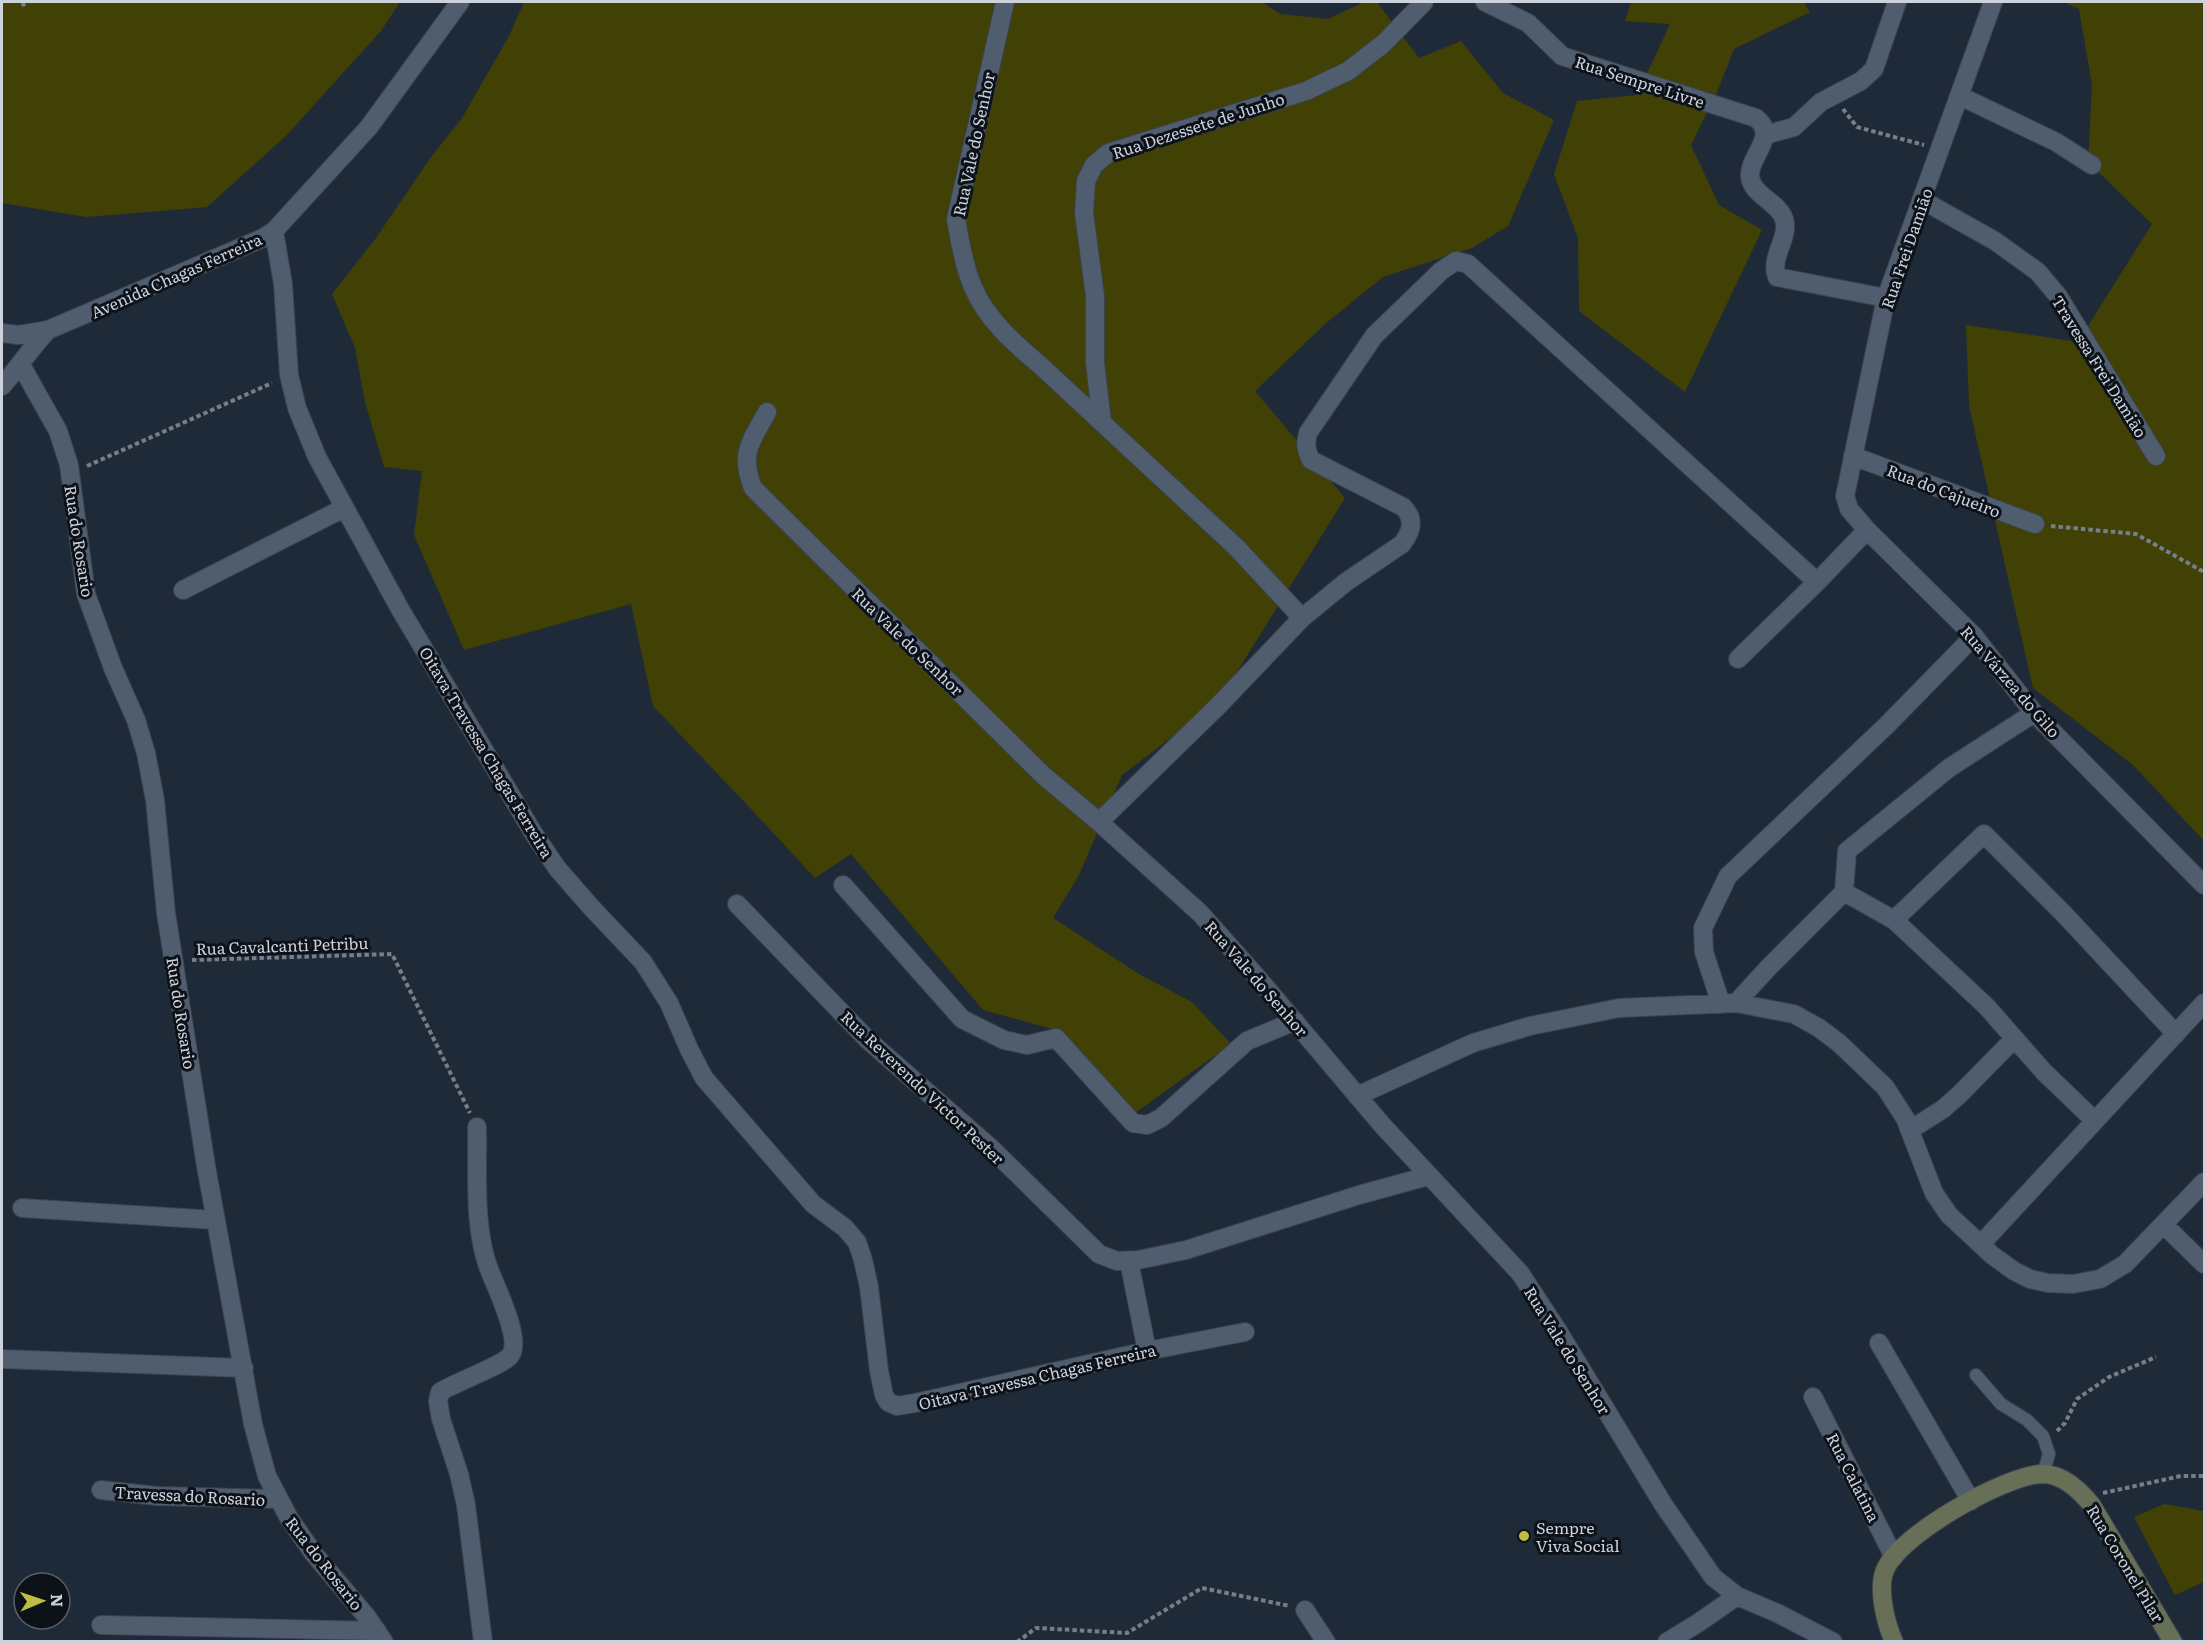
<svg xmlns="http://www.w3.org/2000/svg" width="2206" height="1643" font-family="Literata,serif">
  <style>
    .green { fill: #414106 }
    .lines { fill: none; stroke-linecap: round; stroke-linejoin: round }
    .lane-casing { stroke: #3b4450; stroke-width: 14 }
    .street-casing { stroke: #3b4450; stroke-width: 20 }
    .secondary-casing { stroke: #3b4450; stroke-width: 20 }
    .path { stroke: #757f8b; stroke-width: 4; stroke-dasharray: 4.5 3; stroke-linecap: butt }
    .lane { stroke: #505d6e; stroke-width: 12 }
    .street { stroke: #505d6e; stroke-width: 18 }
    .secondary { stroke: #677057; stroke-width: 18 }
    .poi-dot { fill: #bebf42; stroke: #0d1219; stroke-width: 2 }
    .labels { text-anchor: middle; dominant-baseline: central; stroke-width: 6; stroke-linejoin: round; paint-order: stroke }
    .street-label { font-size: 16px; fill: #cbd2dc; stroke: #0d1219 }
    .poi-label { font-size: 16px; fill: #cbd2dc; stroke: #0d1219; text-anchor: start }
  </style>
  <rect width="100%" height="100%" fill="#1e2a38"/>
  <path class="green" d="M2,2H400L381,31L286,136L207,207L86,217L2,203Z
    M524,2H1262L1280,14L1328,19L1364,2H1377L1419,58L1461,41L1503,93L1554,120L1508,226L1472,248L1383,277L1325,324L1255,391L1345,498L1219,701L1122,775L1079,875L1053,918L1139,974L1192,1002L1231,1044L1135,1113L1056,1030L983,1010L851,854L815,878L752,810L653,706L631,604L464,650L414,535L422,471L384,467L365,402L355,348L332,294L376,238L431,157L462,118L509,36Z
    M1631,2H1804L1810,12L1734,49L1717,92L1691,145L1719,205L1762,230L1685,392L1579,311L1578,238L1554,174L1577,101L1637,95L1670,24L1625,21Z
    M2063,2H2204V841L2133,765L2033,688L1969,406L1966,325L2078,342L2152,224L2088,162L2092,85L2079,9Z
    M2164,1504L2204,1511V1582L2175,1595L2134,1517Z"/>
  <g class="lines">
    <g class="lane-casing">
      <path id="lane" d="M1976,1375L2001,1404L2027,1420L2043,1436L2049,1454L2043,1474"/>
    </g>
    <g class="street-casing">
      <path id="street" d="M1005,2L956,219C960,242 964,266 973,287C986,319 1015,344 1041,366L1236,547L1302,618
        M1485,2L1528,23L1562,56L1756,118C1779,136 1749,155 1750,176C1751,195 1779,202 1784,219C1790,238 1769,258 1777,277L1886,298
        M1993,2L1886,298L1845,496L1849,509L1867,530L1974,636L2034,713L2204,885
        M1960,96L2056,142L2092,165
        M1765,135L1794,127L1821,102L1861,81L1874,69L1897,2
        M1922,200L1995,241L2038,272L2058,296L2156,456
        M274,231L283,284L289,375L297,408L317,457L400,609L534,834L557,868L590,906L643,962L669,1003L689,1049L704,1078L813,1204L845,1228L857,1242L863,1260L869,1287L879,1371L884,1395L888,1402L897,1406L915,1403L1147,1351L1245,1332
        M2,333L18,335L48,330L263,238L274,231L369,127L460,2
        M21,365L58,431L69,465L86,594L113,668L136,720L146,753L155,800L166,913L206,1166L253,1424L267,1476L289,1518L314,1554L367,1617L384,1642
        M2,386C18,368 31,348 48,330
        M767,412C751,442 739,453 753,488L1044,776L1099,822L1200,913L1256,976L1383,1126L1520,1273L1558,1331L1663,1504L1713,1577L1737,1596L1777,1613L1833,1642
        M1102,422L1095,363V296L1084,213L1086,181L1094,165L1108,153L1306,91L1348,71L1383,44L1424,2
        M1853,456L2035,524
        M183,590L344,508
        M1738,659L1817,582
        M1099,822L1219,705L1302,618L1346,582L1402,544C1412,531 1415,519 1403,507L1311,460C1306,450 1305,444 1308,433L1374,336L1441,271L1456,261L1468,264L1817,582L1867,530
        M843,885L962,1019L1004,1040L1027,1045L1056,1038L1133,1123L1147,1125L1161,1118L1247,1041L1295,1021
        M1844,892L1894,920L1987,1007L2044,1072L2095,1121
        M737,904L868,1040L992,1149L1099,1254L1117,1261L1138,1260L1186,1250L1359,1195L1428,1176
        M1894,920L1984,834L2063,913L2176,1034
        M1736,1003L1769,967L1844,892L1847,851L1949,768L2034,713
        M1721,1004L1704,952L1703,928L1728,876L1887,725L1974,636
        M1357,1096L1473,1043L1530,1026L1619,1008L1736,1003L1794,1014L1819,1028L1839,1043L1885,1087L1905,1118L1934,1193L1949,1215L1992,1255L2014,1271L2030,1279L2048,1283L2073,1284L2100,1279L2125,1264L2204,1182
        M477,1127C478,1170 473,1228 489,1269C495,1286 523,1340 510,1356C503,1365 454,1383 440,1392L438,1401L441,1419L459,1474L466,1505L483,1642
        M1910,1130L1943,1109L1959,1095L2014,1039
        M22,1208L216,1220
        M2164,1225L2204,1264
        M1981,1244L2204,1003
        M1129,1261L1147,1351
        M1879,1343L1971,1501
        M2,1359L244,1368
        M1813,1397L1894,1557
        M101,1490L157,1496L279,1499
        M1305,1610L1326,1642
        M101,1625L377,1631
        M1667,1642L1698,1623L1737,1596"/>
    </g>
    <g class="secondary-casing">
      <path id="secondary" d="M1894,1642C1886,1624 1877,1589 1885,1570C1899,1535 2005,1475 2042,1474C2063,1474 2079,1490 2091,1504L2173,1642"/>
    </g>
    <path class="path" d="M23,2L24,7
      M1843,109L1857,127L1924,145
      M87,466L272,383
      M2051,526L2136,534L2204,572
      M192,960L392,954L470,1113
      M2057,1431L2065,1423L2077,1399L2109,1377L2156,1357
      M2103,1493L2181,1476H2204
      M1017,1642L1036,1628L1127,1633L1202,1588L1290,1606"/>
    <use href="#lane" class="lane"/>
    <use href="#street" class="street"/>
    <use href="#secondary" class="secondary"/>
  </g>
  <circle class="poi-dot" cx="1524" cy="1536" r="6"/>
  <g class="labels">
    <g class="street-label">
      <text transform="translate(1640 81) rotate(18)">Rua Sempre Livre</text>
      <text transform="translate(1198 125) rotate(-18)">Rua Dezessete de Junho</text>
      <text transform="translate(973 144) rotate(-78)">Rua Vale do Senhor</text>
      <text transform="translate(1906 248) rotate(-71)">Rua Frei Damião</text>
      <text transform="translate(176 275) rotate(-24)">Avenida Chagas Ferreira</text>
      <text transform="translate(2100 366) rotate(58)">Travessa Frei Damião</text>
      <text transform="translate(1944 490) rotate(21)">Rua do Cajueiro</text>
      <text transform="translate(80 541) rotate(81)">Rua do Rosario</text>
      <text transform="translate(908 641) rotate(44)">Rua Vale do Senhor</text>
      <text transform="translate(2011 681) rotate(49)">Rua Várzea do Gilo</text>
      <text transform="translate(487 752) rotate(59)">Oitava Travessa Chagas Ferreira</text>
      <text transform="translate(282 945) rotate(-2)">Rua Cavalcanti Petribu</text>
      <text transform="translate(1257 978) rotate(49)">Rua Vale do Senhor</text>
      <text transform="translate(182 1013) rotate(81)">Rua do Rosario</text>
      <text transform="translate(923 1087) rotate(43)">Rua Reverendo Victor Pester</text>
      <text transform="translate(1568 1350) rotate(58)">Rua Vale do Senhor</text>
      <text transform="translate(1037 1376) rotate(-13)">Oitava Travessa Chagas Ferreira</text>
      <text transform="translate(1854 1477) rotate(63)">Rua Calatina</text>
      <text transform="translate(190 1495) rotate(3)">Travessa do Rosario</text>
      <text transform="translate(325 1563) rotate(52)">Rua do Rosario</text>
      <text transform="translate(2126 1563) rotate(59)">Rua Coronel Pilar</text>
    </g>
    <g class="poi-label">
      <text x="1536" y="1527">Sempre<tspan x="1536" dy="18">Viva Social</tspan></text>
    </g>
  </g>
  <rect width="2206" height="1643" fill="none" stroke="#cbd2dc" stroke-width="6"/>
  <g transform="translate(42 1601) rotate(88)"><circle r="28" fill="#0d1219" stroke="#595f67" stroke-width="1.5"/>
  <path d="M0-4.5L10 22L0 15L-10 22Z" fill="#bebf42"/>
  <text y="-9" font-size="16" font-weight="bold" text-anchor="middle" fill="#cbd2dc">N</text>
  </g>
</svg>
